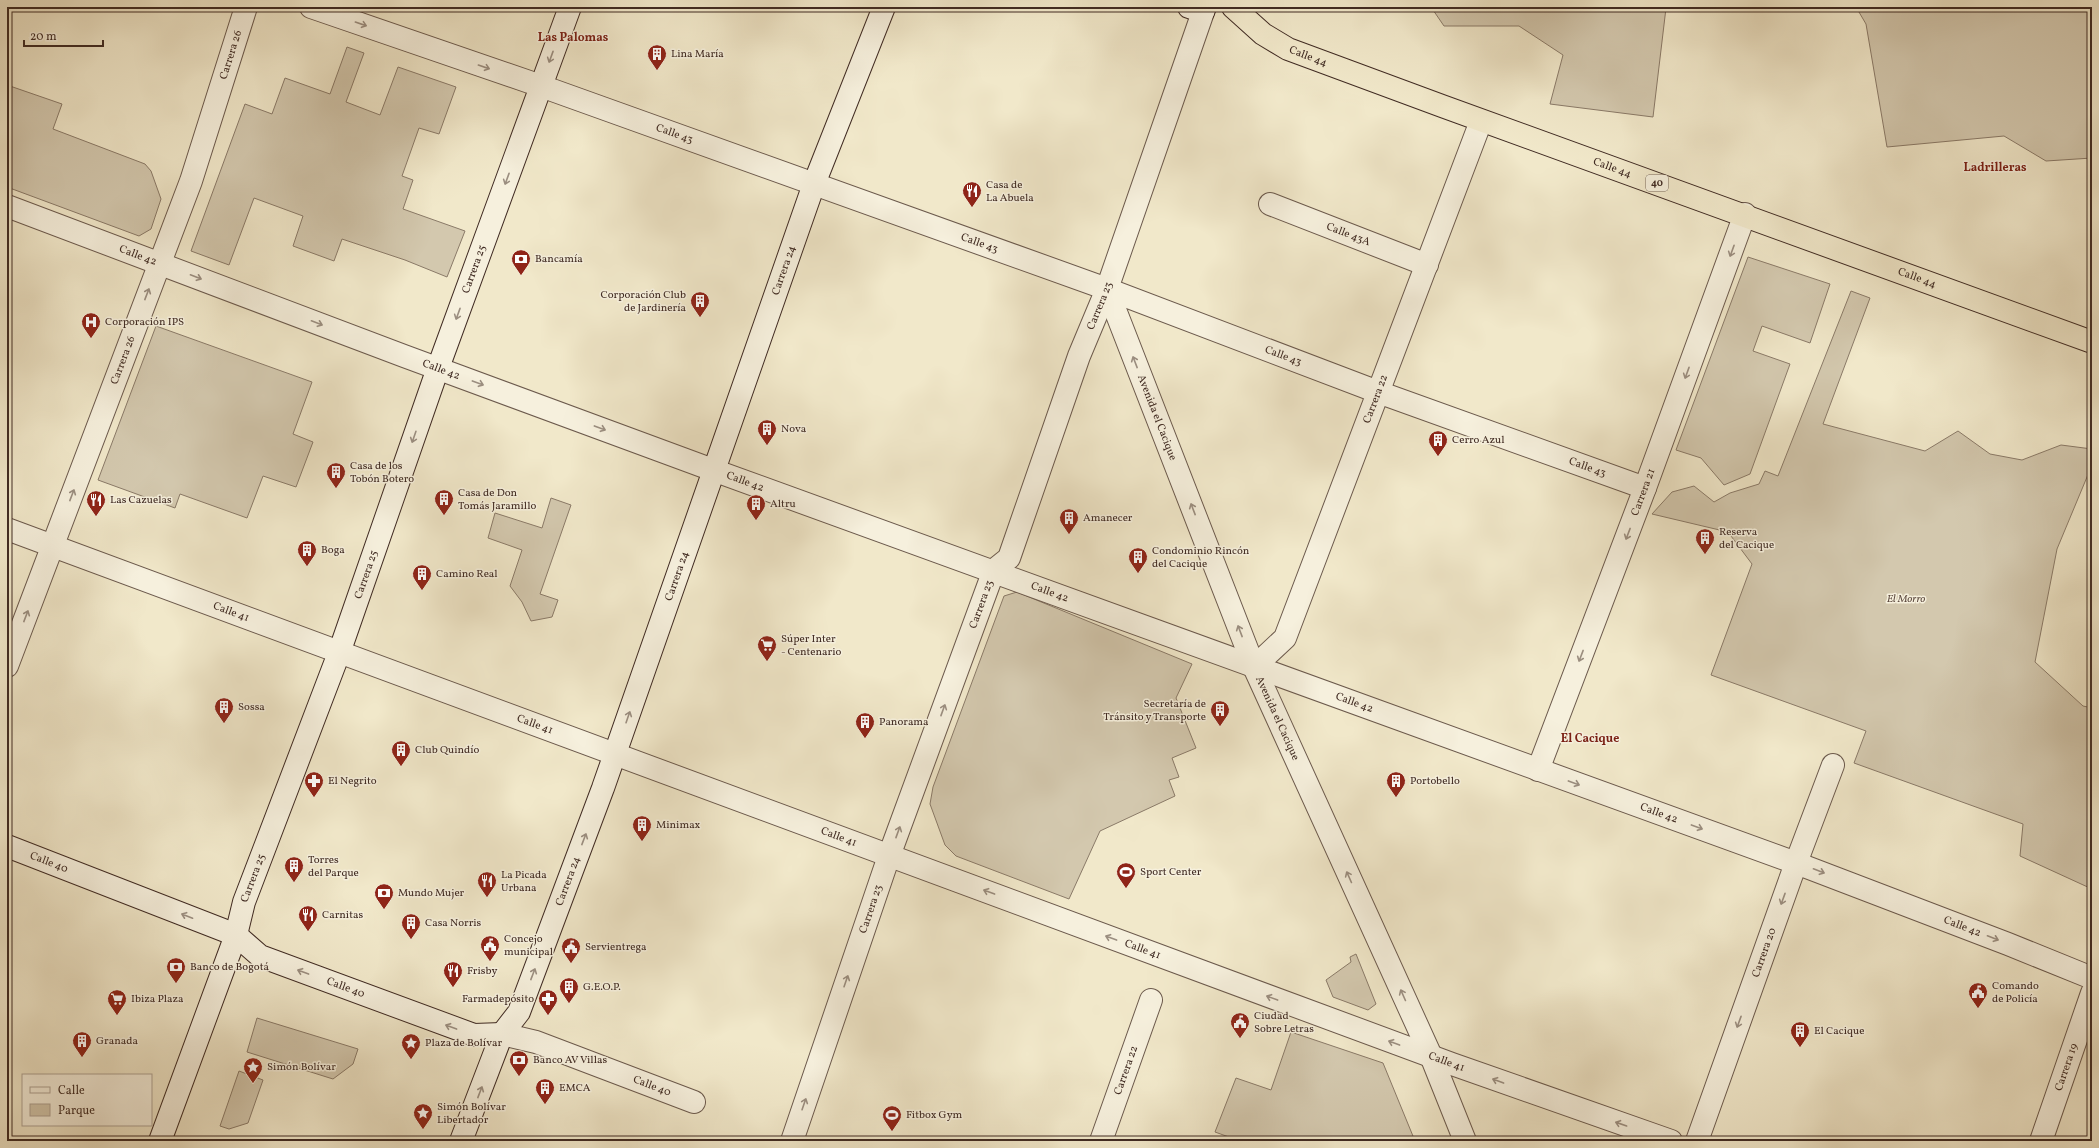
<svg xmlns="http://www.w3.org/2000/svg" width="2099" height="1148" font-family="Vollkorn,serif">
  <style>
    .green { fill: #d3c8ae; stroke: #8a7a68 }
    .lines { fill: none; stroke-linecap: round; stroke-linejoin: round }
    .pedestrian-casing { stroke: #6c5a4d; stroke-width: 24 }
    .minor-casing { stroke: #6c5a4d; stroke-width: 24 }
    .tertiary-casing { stroke: #6c5a4d; stroke-width: 24 }
    .secondary-casing { stroke: #402b23; stroke-width: 24 }
    .trunk-casing { stroke: #402b23; stroke-width: 24 }
    .pedestrian { stroke: #f6f0dd; stroke-width: 22 }
    .minor { stroke: #f6f0dd; stroke-width: 22 }
    .tertiary { stroke: #f6f0dd; stroke-width: 22 }
    .secondary { stroke: #f6f0dd; stroke-width: 22 }
    .trunk { stroke: #f1e8ca; stroke-width: 22 }
    .oneway { stroke: #9b8e80 }
    .labels { text-anchor: middle; dominant-baseline: central; stroke-width: 3; stroke-linejoin: round; paint-order: stroke }
    .shield { fill: #f6f0dd; stroke: #77665b; stroke-width: 1 }
    .shield-label { font-size: 10px; font-weight: bold; fill: #402b23 }
    .poi-label { font-size: 11px; fill: #402b23; stroke: #f6f0dd; text-anchor: start }
    .street-label { font-size: 11px; fill: #402b23; stroke: #f6f0dd }
    .park-label { font-size: 11px; font-style: italic; fill: #5d4a3f; stroke: #f6f0dd }
    .neighbourhood-label { font-size: 12px; font-weight: bold; fill: #7a1f14; stroke: #f6f0dd }
  </style>
  <rect width="100%" height="100%" fill="#f1e8ca"/>
  <filter id="stains"><feTurbulence type="fractalNoise" baseFrequency=".005" numOctaves="4"/><feColorMatrix values="0 0 0 0 .2 0 0 0 0 .09 0 0 0 0 .02 0 0 0 .5 -.17"/></filter>
  <radialGradient id="worn" r=".72"><stop offset=".6" stop-color="#630" stop-opacity="0"/><stop offset="1" stop-color="#630" stop-opacity=".3"/></radialGradient>
  <path class="green" d="M1431,7H1678L1666,8L1653,117L1550,104L1563,55L1519,26H1444Z
    M1856,7H2092V158L2046,161L2004,136L1887,147L1866,24Z
    M347,47L364,53L346,102L380,115L398,67L456,87L439,134L419,128L402,176L413,180L403,209L465,231L447,277L405,260L342,239L334,261L293,246L303,216L254,198L229,265L191,251L245,104L272,114L285,78L330,94Z
    M7,85L62,104L53,129L145,164L151,171L161,199L151,229L139,236L7,187Z
    M1748,257L1830,284L1810,343L1762,326L1753,351L1790,364L1750,474L1724,485L1701,458L1676,450Z
    M1851,291L1870,298L1823,424L1925,451L1958,431L1990,454L2022,460L2061,445L2092,449V465L2057,549L2035,662L2083,706L2092,708V889L2020,856L2023,824L1854,763L1866,731L1711,675L1752,564L1728,532L1652,514L1672,492L1694,486L1714,502L1730,493L1759,484L1765,471L1778,476Z
    M156,326L312,382L293,434L313,442L296,487L263,476L247,518L180,494L175,508L98,480Z
    M551,498L571,505L540,594L558,600L552,617L531,621L522,602L510,586L522,550L488,538L495,513L542,528Z
    M1017,592L1192,664L1176,698L1196,748L1172,758L1179,777L1169,780L1175,796L1100,831L1069,899L956,856L945,845L930,804L933,787L1004,596Z
    M1356,954L1376,1004L1368,1010L1333,997L1326,980L1351,962L1350,957Z
    M257,1018L358,1049L353,1064L333,1079L247,1052Z
    M1291,1032L1383,1063L1415,1141H1240L1215,1132L1236,1078L1271,1090Z
    M239,1071L263,1080L248,1123L229,1129L220,1126Z"/>
  <g class="lines">
    <g class="pedestrian-casing">
      <g id="pedestrian">
        <path id="s1" d="M502,1034L536,1042L694,1102"/>
        <path id="s2" d="M1101,1141L1151,1000"/>
      </g>
    </g>
    <g class="minor-casing">
      <g id="minor">
        <path id="s3" d="M311,7L541,86L1107,289L1378,392L1645,488"/>
        <path id="s4" d="M1270,204L1427,265"/>
        <path id="s5" d="M7,206L404,356L713,470L1796,863L2008,944L2092,978"/>
        <path id="s6" d="M1107,289L1254,667L1431,1056L1465,1141"/>
        <path id="s7" d="M7,666L191,181L246,7"/>
        <path id="s8" d="M1254,667L1285,638L1481,121"/>
        <path id="s9" d="M1538,770L1645,488L1745,214"/>
        <path id="s10" d="M792,1141L889,856L994,570L1009,558L1079,356L1107,289L1203,12"/>
        <path id="s11" d="M1697,1141L1796,863L1833,765"/>
        <path id="s12" d="M2041,1141L2092,993"/>
      </g>
    </g>
    <g class="tertiary-casing">
      <g id="tertiary">
        <path id="s13" d="M7,529L1452,1064L1671,1141"/>
      </g>
    </g>
    <g class="secondary-casing">
      <g id="secondary">
        <path d="M1189,7L1203,12L1205,7"/>
        <path id="s14" d="M7,846L236,935L260,956L474,1035L502,1034"/>
        <path id="s15" d="M160,1141L236,935L244,902L339,653L438,368L570,7"/>
        <path id="s16" d="M461,1141L502,1034L519,1012L603,788L814,184L884,7"/>
      </g>
    </g>
    <g class="trunk-casing">
      <g id="trunk">
        <path id="s17" d="M1233,7L1263,34L1288,49C1555,149 1824,243 2092,342"/>
      </g>
    </g>
    <use href="#pedestrian" class="pedestrian"/>
    <use href="#minor" class="minor"/>
    <use href="#tertiary" class="tertiary"/>
    <use href="#secondary" class="secondary"/>
    <use href="#trunk" class="trunk"/>
  </g>
  <defs><path id="oneway-shaft" d="M-6 0H5M1.5-3L5.5 0L1.5 3" fill="none" stroke-width="1.6" stroke-linecap="round" stroke-linejoin="round"/></defs>
  <g class="oneway">
    <use href="#oneway-shaft" transform="translate(361 24) rotate(19)"/>
    <use href="#oneway-shaft" transform="translate(551 57) rotate(110)"/>
    <use href="#oneway-shaft" transform="translate(484 67) rotate(19)"/>
    <use href="#oneway-shaft" transform="translate(507 179) rotate(110)"/>
    <use href="#oneway-shaft" transform="translate(1732 251) rotate(110)"/>
    <use href="#oneway-shaft" transform="translate(196 277) rotate(21)"/>
    <use href="#oneway-shaft" transform="translate(147 294) rotate(-69)"/>
    <use href="#oneway-shaft" transform="translate(458 314) rotate(110)"/>
    <use href="#oneway-shaft" transform="translate(317 323) rotate(21)"/>
    <use href="#oneway-shaft" transform="translate(1135 362) rotate(-111)"/>
    <use href="#oneway-shaft" transform="translate(1687 373) rotate(110)"/>
    <use href="#oneway-shaft" transform="translate(478 383) rotate(20)"/>
    <use href="#oneway-shaft" transform="translate(600 428) rotate(20)"/>
    <use href="#oneway-shaft" transform="translate(414 437) rotate(109)"/>
    <use href="#oneway-shaft" transform="translate(72 495) rotate(-69)"/>
    <use href="#oneway-shaft" transform="translate(1193 509) rotate(-111)"/>
    <use href="#oneway-shaft" transform="translate(1628 534) rotate(111)"/>
    <use href="#oneway-shaft" transform="translate(26 616) rotate(-69)"/>
    <use href="#oneway-shaft" transform="translate(1240 631) rotate(-111)"/>
    <use href="#oneway-shaft" transform="translate(1581 656) rotate(111)"/>
    <use href="#oneway-shaft" transform="translate(943 710) rotate(-70)"/>
    <use href="#oneway-shaft" transform="translate(628 717) rotate(-71)"/>
    <use href="#oneway-shaft" transform="translate(1574 783) rotate(20)"/>
    <use href="#oneway-shaft" transform="translate(1697 827) rotate(20)"/>
    <use href="#oneway-shaft" transform="translate(898 832) rotate(-70)"/>
    <use href="#oneway-shaft" transform="translate(584 839) rotate(-69)"/>
    <use href="#oneway-shaft" transform="translate(1819 871) rotate(21)"/>
    <use href="#oneway-shaft" transform="translate(1349 877) rotate(-114)"/>
    <use href="#oneway-shaft" transform="translate(989 892) rotate(-160)"/>
    <use href="#oneway-shaft" transform="translate(1783 899) rotate(110)"/>
    <use href="#oneway-shaft" transform="translate(187 916) rotate(-159)"/>
    <use href="#oneway-shaft" transform="translate(1111 938) rotate(-160)"/>
    <use href="#oneway-shaft" transform="translate(1993 938) rotate(21)"/>
    <use href="#oneway-shaft" transform="translate(303 972) rotate(-160)"/>
    <use href="#oneway-shaft" transform="translate(533 974) rotate(-69)"/>
    <use href="#oneway-shaft" transform="translate(846 981) rotate(-71)"/>
    <use href="#oneway-shaft" transform="translate(1403 995) rotate(-114)"/>
    <use href="#oneway-shaft" transform="translate(1272 998) rotate(-160)"/>
    <use href="#oneway-shaft" transform="translate(1739 1022) rotate(110)"/>
    <use href="#oneway-shaft" transform="translate(451 1027) rotate(-160)"/>
    <use href="#oneway-shaft" transform="translate(1394 1043) rotate(-160)"/>
    <use href="#oneway-shaft" transform="translate(1498 1081) rotate(-160)"/>
    <use href="#oneway-shaft" transform="translate(480 1092) rotate(-69)"/>
    <use href="#oneway-shaft" transform="translate(804 1104) rotate(-71)"/>
    <use href="#oneway-shaft" transform="translate(1621 1124) rotate(-161)"/>
  </g>
  <defs>
    <g id="building-pin" transform="scale(1)"><path d="M0 17L-7.5 6A9.5 9.5 0 1 1 7.5 6Z" fill="#8f2418" stroke="#f6f0dd"/><path d="M-4-6H4V6H1V3H-1V6H-4ZM-2.5-4.3h1.7v1.8h-1.7ZM.8-4.3h1.7v1.8H.8ZM-2.5-1h1.7V.8h-1.7ZM.8-1h1.7V.8H.8Z" fill="#fff"/></g>
    <g id="restaurant-pin" transform="scale(1)"><path d="M0 17L-7.5 6A9.5 9.5 0 1 1 7.5 6Z" fill="#8f2418" stroke="#f6f0dd"/><path d="M-5-6h1v4h1v-4h1v4h1v-4h1v5L-1.5 .5V6h-2V.5L-5-1ZM5-6V6H3V1.5H1.5Q1.5-4 5-6Z" fill="#fff"/></g>
    <g id="bank-pin" transform="scale(1)"><path d="M0 17L-7.5 6A9.5 9.5 0 1 1 7.5 6Z" fill="#8f2418" stroke="#f6f0dd"/><path d="M-6-4H6V4H-6ZM0-2.3a2.3 2.3 0 1 0 0 4.6a2.3 2.3 0 1 0 0-4.6Z" fill="#fff"/></g>
    <g id="hospital-pin" transform="scale(1)"><path d="M0 17L-7.5 6A9.5 9.5 0 1 1 7.5 6Z" fill="#8f2418" stroke="#f6f0dd"/><path d="M-5-5h3v3.5h4V-5h3V5h-3V1.5h-4V5h-3Z" fill="#fff"/></g>
    <g id="supermarket-pin" transform="scale(1)"><path d="M0 17L-7.5 6A9.5 9.5 0 1 1 7.5 6Z" fill="#8f2418" stroke="#f6f0dd"/><path d="M-6-5.5h2.5l.6 2H6L4.5 2H-2.5L-4.4-4H-6ZM-1.5 3.2a1.3 1.3 0 1 0 .1 0ZM3 3.2a1.3 1.3 0 1 0 .1 0Z" fill="#fff"/></g>
    <g id="pharmacy-pin" transform="scale(1)"><path d="M0 17L-7.5 6A9.5 9.5 0 1 1 7.5 6Z" fill="#8f2418" stroke="#f6f0dd"/><path d="M-2-6h4v4h4v4h-4v4h-4v-4h-4v-4h4Z" fill="#fff"/></g>
    <g id="stadium-pin" transform="scale(1)"><path d="M0 17L-7.5 6A9.5 9.5 0 1 1 7.5 6Z" fill="#8f2418" stroke="#f6f0dd"/><path d="M0-5a6.5 5 0 1 0 0 10a6.5 5 0 1 0 0-10ZM-3.5-1.8h7v3.6h-7Z" fill="#fff"/></g>
    <g id="civic-pin" transform="scale(1)"><path d="M0 17L-7.5 6A9.5 9.5 0 1 1 7.5 6Z" fill="#8f2418" stroke="#f6f0dd"/><path d="M-.6-6.5H3V-4.5H.6V-3L4-1V1h2V6H-6V1h2V-1L-.6-3ZM-1.2 2.5V6h2.4V2.5Z" fill="#fff"/></g>
    <g id="sight-pin" transform="scale(1)"><path d="M0 17L-7.5 6A9.5 9.5 0 1 1 7.5 6Z" fill="#8f2418" stroke="#f6f0dd"/><path d="M0-6L1.8-2.2L6-1.7L2.9 1.2L3.7 5.4L0 3.3L-3.7 5.4L-2.9 1.2L-6-1.7L-1.8-2.2Z" fill="#fff"/></g>
  </defs>
  <g fill-rule="evenodd">
    <use href="#building-pin" x="657" y="54"/>
    <use href="#restaurant-pin" x="972" y="191"/>
    <use href="#bank-pin" x="521" y="259"/>
    <use href="#building-pin" x="700" y="301"/>
    <use href="#hospital-pin" x="91" y="322"/>
    <use href="#building-pin" x="767" y="429"/>
    <use href="#building-pin" x="1438" y="440"/>
    <use href="#building-pin" x="336" y="472"/>
    <use href="#building-pin" x="444" y="499"/>
    <use href="#restaurant-pin" x="96" y="500"/>
    <use href="#building-pin" x="756" y="504"/>
    <use href="#building-pin" x="1069" y="518"/>
    <use href="#building-pin" x="1705" y="538"/>
    <use href="#building-pin" x="307" y="550"/>
    <use href="#building-pin" x="1138" y="557"/>
    <use href="#building-pin" x="422" y="574"/>
    <use href="#supermarket-pin" x="767" y="645"/>
    <use href="#building-pin" x="224" y="707"/>
    <use href="#building-pin" x="1220" y="710"/>
    <use href="#building-pin" x="865" y="722"/>
    <use href="#building-pin" x="401" y="750"/>
    <use href="#pharmacy-pin" x="314" y="781"/>
    <use href="#building-pin" x="1396" y="781"/>
    <use href="#building-pin" x="642" y="825"/>
    <use href="#building-pin" x="294" y="866"/>
    <use href="#stadium-pin" x="1126" y="872"/>
    <use href="#restaurant-pin" x="487" y="881"/>
    <use href="#bank-pin" x="384" y="893"/>
    <use href="#restaurant-pin" x="308" y="915"/>
    <use href="#building-pin" x="411" y="923"/>
    <use href="#civic-pin" x="490" y="945"/>
    <use href="#civic-pin" x="571" y="947"/>
    <use href="#bank-pin" x="176" y="967"/>
    <use href="#restaurant-pin" x="453" y="971"/>
    <use href="#building-pin" x="569" y="987"/>
    <use href="#civic-pin" x="1978" y="992"/>
    <use href="#supermarket-pin" x="117" y="999"/>
    <use href="#pharmacy-pin" x="548" y="999"/>
    <use href="#civic-pin" x="1240" y="1022"/>
    <use href="#building-pin" x="1800" y="1031"/>
    <use href="#building-pin" x="82" y="1041"/>
    <use href="#sight-pin" x="411" y="1043"/>
    <use href="#bank-pin" x="519" y="1060"/>
    <use href="#sight-pin" x="253" y="1067"/>
    <use href="#building-pin" x="545" y="1088"/>
    <use href="#sight-pin" x="423" y="1113"/>
    <use href="#stadium-pin" x="892" y="1115"/>
  </g>
  <g class="labels">
    <rect class="shield" x="1646" y="175" width="22" height="16" rx="3"/>
    <g class="shield-label">
      <text x="1657" y="183">40</text>
    </g>
    <g class="poi-label">
      <text x="671" y="54">Lina María</text>
      <text x="986" y="185">Casa de<tspan x="986" dy="13">La Abuela</tspan></text>
      <text x="535" y="259">Bancamía</text>
      <text x="686" y="295" text-anchor="end">Corporación Club<tspan x="686" dy="13">de Jardinería</tspan></text>
      <text x="105" y="322">Corporación IPS</text>
      <text x="781" y="429">Nova</text>
      <text x="1452" y="440">Cerro Azul</text>
      <text x="350" y="466">Casa de los<tspan x="350" dy="13">Tobón Botero</tspan></text>
      <text x="458" y="493">Casa de Don<tspan x="458" dy="13">Tomás Jaramillo</tspan></text>
      <text x="110" y="500">Las Cazuelas</text>
      <text x="770" y="504">Altru</text>
      <text x="1083" y="518">Amanecer</text>
      <text x="1719" y="532">Reserva<tspan x="1719" dy="13">del Cacique</tspan></text>
      <text x="321" y="550">Boga</text>
      <text x="1152" y="551">Condominio Rincón<tspan x="1152" dy="13">del Cacique</tspan></text>
      <text x="436" y="574">Camino Real</text>
      <text x="781" y="639">Súper Inter<tspan x="781" dy="13">- Centenario</tspan></text>
      <text x="1206" y="704" text-anchor="end">Secretaría de<tspan x="1206" dy="13">Tránsito y Transporte</tspan></text>
      <text x="238" y="707">Sossa</text>
      <text x="879" y="722">Panorama</text>
      <text x="415" y="750">Club Quindío</text>
      <text x="328" y="781">El Negrito</text>
      <text x="1410" y="781">Portobello</text>
      <text x="656" y="825">Minimax</text>
      <text x="308" y="860">Torres<tspan x="308" dy="13">del Parque</tspan></text>
      <text x="1140" y="872">Sport Center</text>
      <text x="501" y="875">La Picada<tspan x="501" dy="13">Urbana</tspan></text>
      <text x="398" y="893">Mundo Mujer</text>
      <text x="322" y="915">Carnitas</text>
      <text x="425" y="923">Casa Norris</text>
      <text x="504" y="939">Concejo<tspan x="504" dy="13">municipal</tspan></text>
      <text x="585" y="947">Servientrega</text>
      <text x="190" y="967">Banco de Bogotá</text>
      <text x="467" y="971">Frisby</text>
      <text x="1992" y="986">Comando<tspan x="1992" dy="13">de Policía</tspan></text>
      <text x="583" y="987">G.E.O.P.</text>
      <text x="131" y="999">Ibiza Plaza</text>
      <text x="534" y="999" text-anchor="end">Farmadepósito</text>
      <text x="1254" y="1016">Ciudad<tspan x="1254" dy="13">Sobre Letras</tspan></text>
      <text x="1814" y="1031">El Cacique</text>
      <text x="96" y="1041">Granada</text>
      <text x="425" y="1043">Plaza de Bolívar</text>
      <text x="533" y="1060">Banco AV Villas</text>
      <text x="267" y="1067">Simón Bolívar</text>
      <text x="559" y="1088">EMCA</text>
      <text x="437" y="1107">Simón Bolívar<tspan x="437" dy="13">Libertador</tspan></text>
      <text x="906" y="1115">Fitbox Gym</text>
    </g>
    <g class="street-label">
      <text stroke="none"><textPath href="#s7" startOffset="651">Carrera 26</textPath></text>
      <text stroke="none"><textPath href="#s17" startOffset="91">Calle 44</textPath></text>
      <text stroke="none"><textPath href="#s3" startOffset="385">Calle 43</textPath></text>
      <text stroke="none"><textPath href="#s17" startOffset="415">Calle 44</textPath></text>
      <text stroke="none"><textPath href="#s4" startOffset="84">Calle 43A</textPath></text>
      <text stroke="none"><textPath href="#s3" startOffset="709">Calle 43</textPath></text>
      <text stroke="none"><textPath href="#s5" startOffset="140">Calle 42</textPath></text>
      <text stroke="none"><textPath href="#s15" startOffset="927">Carrera 25</textPath></text>
      <text stroke="none"><textPath href="#s16" startOffset="930">Carrera 24</textPath></text>
      <text stroke="none"><textPath href="#s17" startOffset="739">Calle 44</textPath></text>
      <text stroke="none"><textPath href="#s10" startOffset="893">Carrera 23</textPath></text>
      <text stroke="none"><textPath href="#s3" startOffset="1033">Calle 43</textPath></text>
      <text stroke="none"><textPath href="#s7" startOffset="327">Carrera 26</textPath></text>
      <text stroke="none"><textPath href="#s5" startOffset="464">Calle 42</textPath></text>
      <text stroke="none"><textPath href="#s8" startOffset="298">Carrera 22</textPath></text>
      <text stroke="none"><textPath href="#s6" startOffset="138">Avenida el Cacique</textPath></text>
      <text stroke="none"><textPath href="#s3" startOffset="1357">Calle 43</textPath></text>
      <text stroke="none"><textPath href="#s5" startOffset="788">Calle 42</textPath></text>
      <text stroke="none"><textPath href="#s9" startOffset="297">Carrera 21</textPath></text>
      <text stroke="none"><textPath href="#s15" startOffset="603">Carrera 25</textPath></text>
      <text stroke="none"><textPath href="#s16" startOffset="606">Carrera 24</textPath></text>
      <text stroke="none"><textPath href="#s5" startOffset="1112">Calle 42</textPath></text>
      <text stroke="none"><textPath href="#s10" startOffset="569">Carrera 23</textPath></text>
      <text stroke="none"><textPath href="#s13" startOffset="239">Calle 41</textPath></text>
      <text stroke="none"><textPath href="#s5" startOffset="1436">Calle 42</textPath></text>
      <text stroke="none"><textPath href="#s6" startOffset="462">Avenida el Cacique</textPath></text>
      <text stroke="none"><textPath href="#s13" startOffset="563">Calle 41</textPath></text>
      <text stroke="none"><textPath href="#s5" startOffset="1760">Calle 42</textPath></text>
      <text stroke="none"><textPath href="#s13" startOffset="887">Calle 41</textPath></text>
      <text stroke="none"><textPath href="#s14" startOffset="45">Calle 40</textPath></text>
      <text stroke="none"><textPath href="#s15" startOffset="279">Carrera 25</textPath></text>
      <text stroke="none"><textPath href="#s16" startOffset="282">Carrera 24</textPath></text>
      <text stroke="none"><textPath href="#s10" startOffset="245">Carrera 23</textPath></text>
      <text stroke="none"><textPath href="#s5" startOffset="2084">Calle 42</textPath></text>
      <text stroke="none"><textPath href="#s13" startOffset="1211">Calle 41</textPath></text>
      <text stroke="none"><textPath href="#s11" startOffset="200">Carrera 20</textPath></text>
      <text stroke="none"><textPath href="#s14" startOffset="369">Calle 40</textPath></text>
      <text stroke="none"><textPath href="#s13" startOffset="1535">Calle 41</textPath></text>
      <text stroke="none"><textPath href="#s12" startOffset="78">Carrera 19</textPath></text>
      <text stroke="none"><textPath href="#s2" startOffset="75">Carrera 22</textPath></text>
      <text stroke="none"><textPath href="#s1" startOffset="159">Calle 40</textPath></text>
    </g>
    <g class="park-label">
      <text x="1906" y="599">El Morro</text>
    </g>
    <g class="neighbourhood-label">
      <text x="573" y="38">Las Palomas</text>
      <text x="1995" y="168">Ladrilleras</text>
      <text x="1590" y="739">El Cacique</text>
    </g>
  </g>
  <rect width="2099" height="1148" fill="none" stroke="#f1e8ca" stroke-width="24"/>
  <rect x="8" y="8" width="2083" height="1132" fill="none" stroke="#402b23" stroke-width="2"/>
  <rect x="12" y="12" width="2075" height="1124" fill="none" stroke="#402b23"/>
  <rect x="22" y="1074" width="130" height="52" fill="#f6f0dd" stroke="#ada193"/>
  <rect x="30" y="1087" width="20" height="6" fill="#f6f0dd" stroke="#ada193"/>
  <text x="58" y="1094" font-size="12" fill="#402b23">Calle</text>
  <rect x="30" y="1104" width="20" height="12" fill="#d3c8ae" stroke="#ada193"/>
  <text x="58" y="1114" font-size="12" fill="#402b23">Parque</text>
  <path d="M24 40v6h79v-6" fill="none" stroke="#402b23" stroke-width="2"/>
  <text x="30" y="40" font-size="12" fill="#402b23" stroke="#f6f0dd" stroke-width="3" paint-order="stroke">20 m</text>
  <rect width="100%" height="100%" filter="url(#stains)"/>
  <rect width="100%" height="100%" fill="url(#worn)"/>
</svg>
